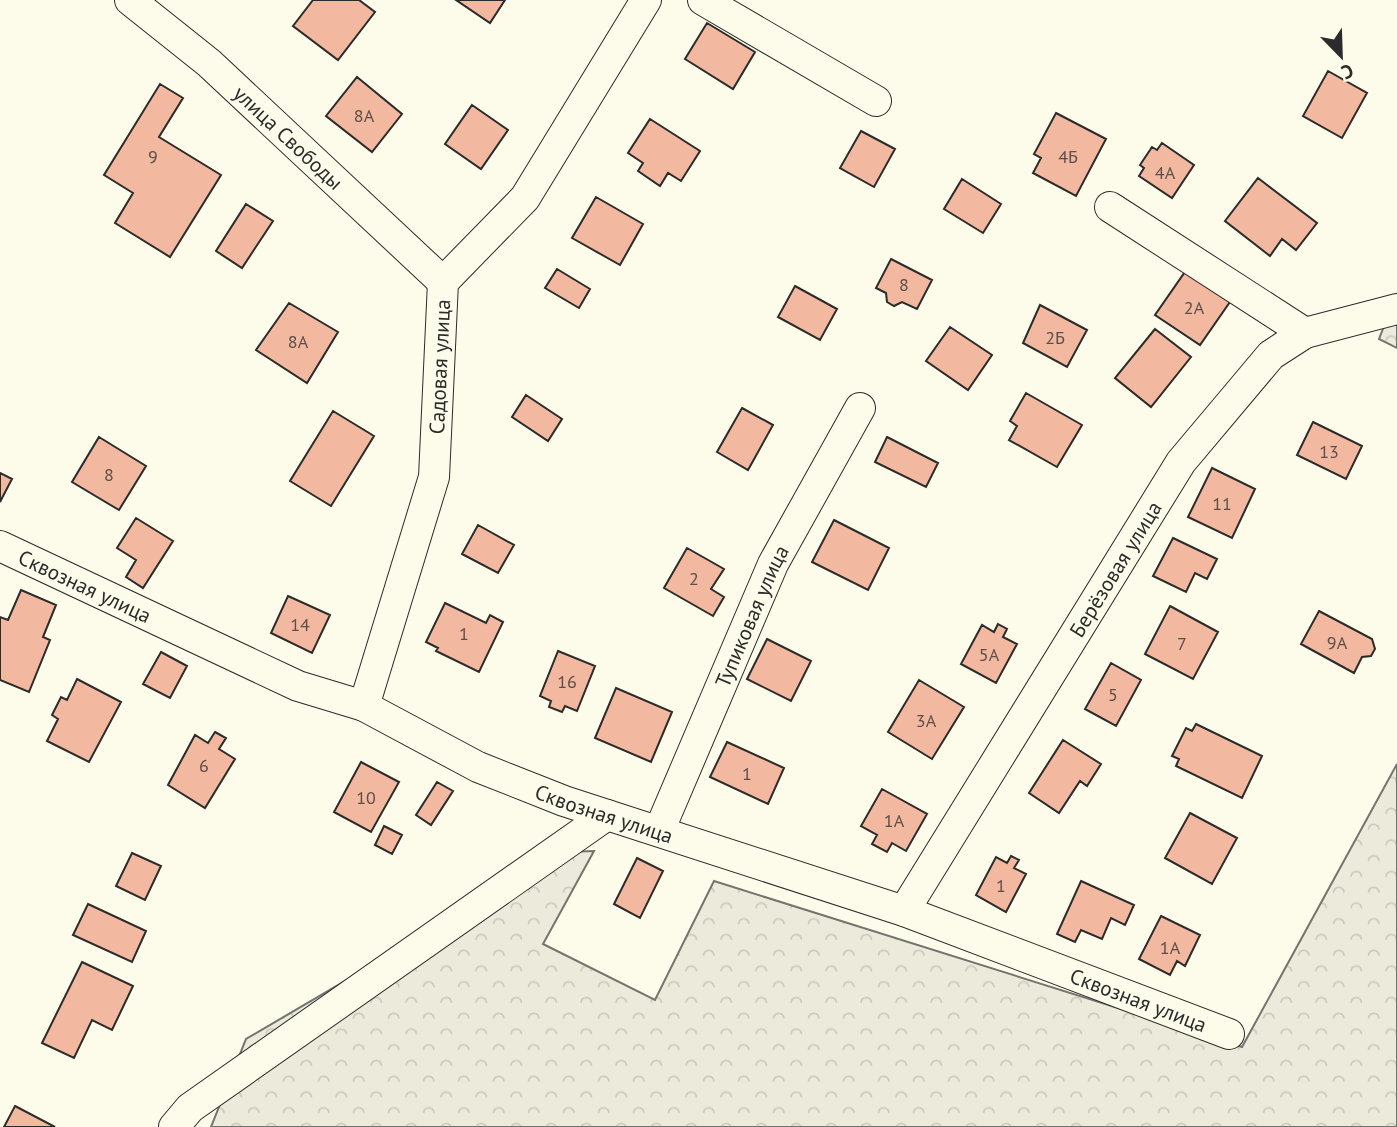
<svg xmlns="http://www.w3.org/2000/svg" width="1397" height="1127" font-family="'PT Sans',sans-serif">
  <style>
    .forest { fill: url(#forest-crowns); stroke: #74746e; stroke-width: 2 }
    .building { fill: #f2b8a0; stroke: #2b2b2b; stroke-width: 2 }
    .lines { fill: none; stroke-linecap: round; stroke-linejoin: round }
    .minor-casing { stroke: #2b2b2b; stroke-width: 32 }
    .minor { stroke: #fdfbea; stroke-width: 30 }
    .labels { text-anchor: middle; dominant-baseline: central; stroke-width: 5; stroke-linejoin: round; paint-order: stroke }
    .number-label { font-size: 18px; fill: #5d4e48 }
    .street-label { font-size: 21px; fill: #2b2b2b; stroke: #fdfbea }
  </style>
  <defs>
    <pattern id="forest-crowns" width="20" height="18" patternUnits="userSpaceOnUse" patternTransform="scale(1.75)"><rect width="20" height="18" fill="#ecebdb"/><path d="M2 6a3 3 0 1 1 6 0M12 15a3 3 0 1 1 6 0" fill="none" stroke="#cbcabc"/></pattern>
  </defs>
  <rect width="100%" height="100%" fill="#fdfbea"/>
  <path class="forest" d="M1397,293V348L1379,339Z
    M1397,764V1127H211L246,1039L565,852L594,851L543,944L655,1000L714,881L1242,1047Z"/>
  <path class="building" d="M313,0H359L375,12L338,60L293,26Z
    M456,0H505L490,23Z
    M707,23L755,52L733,89L685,59Z
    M1328,71L1367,93L1342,138L1303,116Z
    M357,77L402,114L372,152L326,116Z
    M160,84L183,98L159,137L221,175L170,257L115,223L133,193L104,175Z
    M472,105L508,130L481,169L445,144Z
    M1056,113L1106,139L1076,196L1033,173L1041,158L1034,154Z
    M650,119L700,151L681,181L668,173L660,186L638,171L643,163L628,153Z
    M861,131L895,149L874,187L840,168Z
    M1162,143L1194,165L1172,198L1139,176L1144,168L1140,165L1152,147L1157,150Z
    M1258,178L1317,223L1296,250L1282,239L1270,256L1225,221Z
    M962,179L1001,204L983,233L944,209Z
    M596,197L643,224L620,265L572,238Z
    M246,204L273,221L242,268L216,251Z
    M891,259L932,280L917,309L902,302L894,306L887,302L886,293L876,288Z
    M557,269L590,289L579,308L545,288Z
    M1187,269L1232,299L1200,345L1155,315Z
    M795,286L837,309L820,340L778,317Z
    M289,303L338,332L307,383L256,350Z
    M1040,305L1087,330L1067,367L1023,343Z
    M950,327L992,355L968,390L926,361Z
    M1155,329L1191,357L1151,407L1115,378Z
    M1026,393L1082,425L1057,467L1009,440L1017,426L1010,421Z
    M526,395L562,419L548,441L512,417Z
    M742,408L773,425L748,470L717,452Z
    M333,411L374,436L331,506L290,481Z
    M1313,422L1362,446L1346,479L1297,455Z
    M99,437L146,466L119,510L72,482Z
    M887,437L938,463L926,487L875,462Z
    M1212,468L1255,489L1232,538L1188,517Z
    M0,473L12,479L0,502Z
    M136,518L173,541L143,588L126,577L136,560L117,548Z
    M834,520L889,548L868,590L812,562Z
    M478,525L514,545L498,573L462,554Z
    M1173,538L1217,559L1207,579L1195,573L1186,592L1153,576Z
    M687,548L724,569L711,589L724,597L713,616L664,588Z
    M21,590L56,605L43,637L50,640L29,692L0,680V617L8,620Z
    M288,596L330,615L312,653L271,633Z
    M445,603L486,623L490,615L503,622L479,672L436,651L438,648L426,642Z
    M1170,606L1218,632L1193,679L1145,654Z
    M1319,611L1372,639L1375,649L1371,656L1362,657L1354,673L1301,644Z
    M998,624L1007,629L1003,637L1017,644L996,683L961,664L982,625L994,632Z
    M767,639L811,661L791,701L747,679Z
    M558,651L595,666L577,711L565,706L562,712L549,707L551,701L540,696Z
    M161,652L187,666L170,698L143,684Z
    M1111,663L1141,680L1116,726L1085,709Z
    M77,679L121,702L89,762L47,741L58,719L52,715L61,697L67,700Z
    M919,680L964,707L932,759L888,732Z
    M616,688L672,712L651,762L595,738Z
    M1196,724L1262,756L1242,798L1176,766L1179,759L1172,756L1186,728L1192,731Z
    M215,732L226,738L219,749L235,759L205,808L168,785L195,735L208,743Z
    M1063,740L1101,764L1087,786L1080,781L1059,813L1029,793Z
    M727,742L784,768L768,804L710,777Z
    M361,762L399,782L371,832L334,812Z
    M437,782L453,791L431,825L416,815Z
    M882,789L927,814L906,851L892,843L887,852L872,844L877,835L861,826Z
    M1190,813L1237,838L1212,884L1165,858Z
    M384,826L402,835L392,854L375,845Z
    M132,853L161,866L145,900L116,886Z
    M1011,856L1019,860L1014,868L1026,874L1006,912L976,895L996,857L1007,863Z
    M637,858L663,871L640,918L614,904Z
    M1081,881L1134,905L1125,925L1111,918L1102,939L1081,930L1075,942L1057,934Z
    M88,904L146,931L132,962L73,935Z
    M1161,916L1200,935L1185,966L1177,961L1170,975L1139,959Z
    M82,962L133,986L112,1030L92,1020L74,1058L42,1043Z
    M15,1106L55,1127H4Z"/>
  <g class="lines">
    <g class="minor-casing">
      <g id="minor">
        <path id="s1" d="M130,0L209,63L443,282"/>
        <path d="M703,0L876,101"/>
        <path d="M1110,207L1305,333"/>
        <path id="s2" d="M0,546L298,686L364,706L478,767L564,801L904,911L1229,1034"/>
        <path id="s3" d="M364,706L434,477L443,282L525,198L646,0"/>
        <path id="s4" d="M659,831L773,564L860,408"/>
        <path id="s5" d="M904,911L1181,462L1271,355L1305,333L1397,309"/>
        <path d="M174,1127L190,1108L607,815"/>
      </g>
    </g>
    <use href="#minor" class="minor"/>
  </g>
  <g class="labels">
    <g class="number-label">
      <text x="364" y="115">8А</text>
      <text x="153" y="156">9</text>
      <text x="1068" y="156">4Б</text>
      <text x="1165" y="172">4А</text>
      <text x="904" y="284">8</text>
      <text x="1194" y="307">2А</text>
      <text x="1055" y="337">2Б</text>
      <text x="298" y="341">8А</text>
      <text x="1329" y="451">13</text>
      <text x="109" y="474">8</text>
      <text x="1222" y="503">11</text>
      <text x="694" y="578">2</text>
      <text x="300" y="624">14</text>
      <text x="464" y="633">1</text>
      <text x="1337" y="642">9А</text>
      <text x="1182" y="643">7</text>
      <text x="989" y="654">5А</text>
      <text x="567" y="681">16</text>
      <text x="1113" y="694">5</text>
      <text x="926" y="720">3А</text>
      <text x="204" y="765">6</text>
      <text x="747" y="773">1</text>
      <text x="366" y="797">10</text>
      <text x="894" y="820">1А</text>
      <text x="1001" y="885">1</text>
      <text x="1170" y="947">1А</text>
    </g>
    <g class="street-label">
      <text stroke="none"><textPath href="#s1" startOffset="210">улица Свободы</textPath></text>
      <text stroke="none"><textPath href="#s3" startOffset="350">Садовая улица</textPath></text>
      <text stroke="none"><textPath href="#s5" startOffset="402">Берёзовая улица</textPath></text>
      <text stroke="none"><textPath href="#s2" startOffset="94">Сквозная улица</textPath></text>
      <text stroke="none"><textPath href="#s4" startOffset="234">Тупиковая улица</textPath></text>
      <text stroke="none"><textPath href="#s2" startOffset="662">Сквозная улица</textPath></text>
      <text stroke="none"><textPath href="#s2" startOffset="1228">Сквозная улица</textPath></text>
    </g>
  </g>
  <g transform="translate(1341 56) rotate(157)" stroke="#fdfbea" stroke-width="5" paint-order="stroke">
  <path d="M0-5L12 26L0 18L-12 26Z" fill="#2b2b2b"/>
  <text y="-10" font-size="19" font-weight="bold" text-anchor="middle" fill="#2b2b2b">С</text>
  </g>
</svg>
